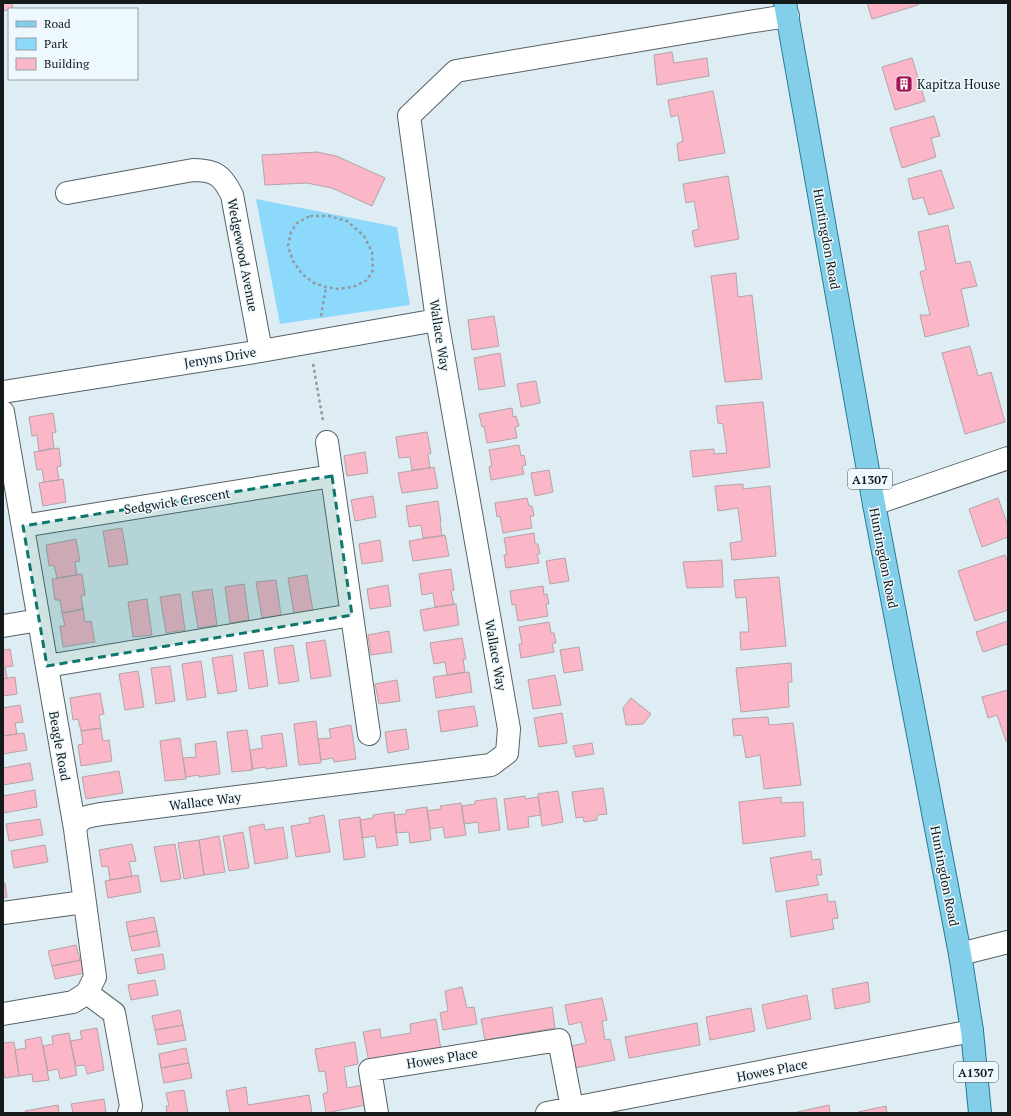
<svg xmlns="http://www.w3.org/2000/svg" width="1011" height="1116" font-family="'PT Serif',serif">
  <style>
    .green { fill: #8cd9fb }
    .building { fill: #fbb6c7; stroke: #b3a4a7 }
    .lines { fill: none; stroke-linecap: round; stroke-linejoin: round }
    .minor-casing { stroke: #566268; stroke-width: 24 }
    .major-casing { stroke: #277a98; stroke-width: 24 }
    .path { stroke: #909a9f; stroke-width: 2.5; stroke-dasharray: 3 3; stroke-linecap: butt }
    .minor { stroke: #fff; stroke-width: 22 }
    .major { stroke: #83cfea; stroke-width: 22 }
    .marked { fill: #0f766e; fill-opacity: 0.2; stroke: #0f766e; stroke-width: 3; stroke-dasharray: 8 5; stroke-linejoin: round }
    .labels { text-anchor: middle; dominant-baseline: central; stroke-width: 3; stroke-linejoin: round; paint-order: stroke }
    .shield { fill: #edf9fe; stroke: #555c5f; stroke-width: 1 }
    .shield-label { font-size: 12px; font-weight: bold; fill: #14191b }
    .poi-label { font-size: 13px; fill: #14191b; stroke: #edf9fe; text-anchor: start }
    .street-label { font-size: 13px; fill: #14191b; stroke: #edf9fe }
  </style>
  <rect width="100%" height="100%" fill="#deecf3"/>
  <path class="green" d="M256,199L397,227L410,305L280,324Z"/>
  <path class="building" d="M3,3H12L13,9L3,11Z
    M867,3H918V5L872,19Z
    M672,52L674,63L707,58L709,76L657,85L654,55Z
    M912,58L925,101L895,110L882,67Z
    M713,91L725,153L679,161L677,144L683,141L678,115L671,117L668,100Z
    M934,116L940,136L931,138L936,157L902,168L890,128Z
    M317,152L336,156L385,178L372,206L332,188L307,183L265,185L262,155Z
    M941,170L954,208L929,215L923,197L913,200L908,179Z
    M728,176L739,239L695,247L692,231L699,229L694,201L686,203L683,184Z
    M948,225L956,264L970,261L977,286L961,289L969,326L925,337L920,315H930L920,272L926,270L918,232Z
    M736,273L738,297L752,295L762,379L725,382L711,276Z
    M494,316L499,346L472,350L468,320Z
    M970,346L978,376L991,372L1005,422L965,434L942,353Z
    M500,353L505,386L479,390L474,358Z
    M536,381L540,403L521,407L517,384Z
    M763,402L770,467L693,477L690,451L714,449V454L727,453L723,424L718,423L716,406Z
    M512,408L513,417L516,416L519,426L515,427L517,438L487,443L484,426L482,427L479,414Z
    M53,413L56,432L52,433L54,448L39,451L37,435L32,436L29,417Z
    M427,432L431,453L428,454L430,468L412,470L410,457L399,458L396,437Z
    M519,445L521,456L524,455L526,465L522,466L524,474L491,480L489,467L492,466L489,450Z
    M59,448L61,466L57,467L59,480L44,482L42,469L37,470L34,452Z
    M365,452L368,473L347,476L344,456Z
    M434,467L438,488L402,493L398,473Z
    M549,470L553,492L535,496L531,473Z
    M63,479L66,502L43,506L39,483Z
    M743,484V489L770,486L776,556L732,560L730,543L742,541L738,508L718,511L715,486Z
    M373,496L376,517L355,521L351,500Z
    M527,498L529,506H532L534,516H530L532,528L503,533L500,516L497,517L495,503Z
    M998,498L1008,526V537L982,547L969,509Z
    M438,501L441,522H440L442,536L423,538L421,525L409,527L406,506Z
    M122,528L128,564L109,567L103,531Z
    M534,533L535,544H538L540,554H537L539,563L506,568L504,555H507L504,538Z
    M445,535L449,556L413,561L409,541Z
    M76,539L80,561L75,562L77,575L57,578L54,565L49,566L46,545Z
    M380,540L383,561L362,564L359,544Z
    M1005,555L1008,563V610L975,621L958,571Z
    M565,558L569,581L550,584L546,561Z
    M722,560L723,587L687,588L683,562Z
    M451,569L454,590L451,591L454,604L435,607L433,593L422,595L419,574Z
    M82,574L85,595L81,596L83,609L62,613L60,600H55L52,579Z
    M307,575L313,611L294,614L288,578Z
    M779,577L786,646L741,650L740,632H749L746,597L736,598L734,580Z
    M276,580L281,615L262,618L256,582Z
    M244,584L249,620L230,623L225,587Z
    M388,585L391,606L370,609L367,589Z
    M543,586L544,595L547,594L549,604H546L548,616L518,621L515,604L512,605L510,591Z
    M212,589L217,625L198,628L192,592Z
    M180,594L185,630L166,633L160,597Z
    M147,599L152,635L133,637L128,602Z
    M456,604L459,625L424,631L420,610Z
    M83,609L85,622L91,621L95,642L63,647L60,626H65L62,613Z
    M1008,621V647L1007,644L983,652L976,632Z
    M549,622L551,633H554L556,643H552L554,652L521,658L519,644H522L519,627Z
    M389,631L392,652L371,655L368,635Z
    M462,638L466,659H463L465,672L447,675L445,662L434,664L430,643Z
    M325,640L331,676L311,679L306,643Z
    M293,645L299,681L279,684L274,648Z
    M579,647L583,670L564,673L560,650Z
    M10,649L13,666L5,667L7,678L3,679V650Z
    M263,650L268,686L249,689L244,653Z
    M232,655L237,691L218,694L212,658Z
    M201,661L206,697L187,700L182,664Z
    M791,663L792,682H788L789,707L741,712L736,668Z
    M170,666L175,701L156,704L151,668Z
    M138,671L144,707L125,710L119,674Z
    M469,672L472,692L436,698L433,677Z
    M555,675L561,705L533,709L528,680Z
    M15,677L17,694L3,696V679Z
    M397,680L400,701L379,704L375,684Z
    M1008,690V741H1006L997,715L988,718L982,697Z
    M100,693L104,714L99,715L101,728L81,731L78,719L73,720L70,698Z
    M631,698L651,714L643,724L626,725L623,708Z
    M20,705L23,722L15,723L17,734L3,736V708Z
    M474,706L478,726L441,732L438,711Z
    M562,713L567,743L539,747L534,718Z
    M768,717L769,725L793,723L801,785L764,789L760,755L746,758L742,735L734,736L732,719Z
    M316,721L321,763L299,765L294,724Z
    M351,725L356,759L334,762L333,758L321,760L318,739L331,738L329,729Z
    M101,728L103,741L109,740L112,761L81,766L78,745L83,744L81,731Z
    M406,729L409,749L388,753L385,732Z
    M247,730L253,770L232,772L227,732Z
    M24,733L27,750L3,754V736Z
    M282,733L287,766L266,769L265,767L252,769L250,750L263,748L261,736Z
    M180,738L186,779L165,781L160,741Z
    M216,741L220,774L199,777V775L186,777L183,758L196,757L195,744Z
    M592,743L594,754L576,757L573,746Z
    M30,763L33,780L3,785V768Z
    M119,771L123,793L86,799L82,777Z
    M603,788L607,814L597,815V820L584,822L583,817L576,818L572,792Z
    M35,790L37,807L3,813V796Z
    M558,791L563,822L542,826L538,794Z
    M525,796V799L538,797L541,815L528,817L529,827L508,830L504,799Z
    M781,797V803L803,802L805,836L743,844L739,802Z
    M496,798L500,830L479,833L478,822L464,824L462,806L475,804V801Z
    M461,803L466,835L445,838L443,827L430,829L427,811L441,809L440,806Z
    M427,807L431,840L410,843L409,832L396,833L394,815L406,814V810Z
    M394,812L398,845L377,848L375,836L362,838L360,820L373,818V815Z
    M324,815L330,852L296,857L291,826L310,823L309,818Z
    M360,817L365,857L344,860L339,820Z
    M40,819L43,835L9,841L6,824Z
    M264,824L265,830L283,827L288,858L255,864L249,827Z
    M243,832L249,868L229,871L223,836Z
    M219,836L225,872L204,875L199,840Z
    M199,840L204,875L184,879L178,843Z
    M132,844L136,861L129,862L132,876L110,880L108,866L102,867L99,850Z
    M175,844L181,879L161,882L154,847Z
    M45,845L48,862L14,868L11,851Z
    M811,851L812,860L820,859L822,875H816L819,885L776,892L770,858Z
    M138,875L141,892L108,898L105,881Z
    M3,883H5L7,897L3,898Z
    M827,894L828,902L835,901L838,918L832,919L834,929L791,937L786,901Z
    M154,917L157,931L129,937L126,922Z
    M157,931L160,946L132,951L129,937Z
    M76,945L80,960L52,966L48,951Z
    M163,954L165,969L138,974L135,959Z
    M82,960L85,973L55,979L52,966Z
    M155,980L158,995L131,1000L128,985Z
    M868,982L870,1002L835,1009L832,989Z
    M462,987L467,1008L474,1007L477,1024L443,1030L440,1013L448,1011L445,991Z
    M807,995L811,1019L767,1029L762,1005Z
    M602,998L607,1020L602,1021L605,1040L610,1039L615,1060L575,1068L571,1046L586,1043L581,1022L569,1025L565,1005Z
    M552,1007L555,1028L485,1040L481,1019Z
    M751,1008L755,1031L710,1040L706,1017Z
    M180,1010L183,1025L155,1030L152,1016Z
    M436,1019L441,1050L369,1062L363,1032L380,1029L381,1038L411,1033L410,1024Z
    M697,1023L700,1045L629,1058L625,1037Z
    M183,1025L186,1040L158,1045L155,1030Z
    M97,1028L104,1070L87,1074L85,1065L76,1066L70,1041L82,1039L80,1031Z
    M69,1033L77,1075L60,1079L58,1069L48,1071L43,1046L53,1044L52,1036Z
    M41,1037L49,1080L33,1082L32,1074L19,1076L15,1050L26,1048L25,1040Z
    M14,1042L19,1076L5,1078L3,1070V1043Z
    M355,1042L358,1064L344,1067L347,1088L363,1085L366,1105L326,1113L323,1094L328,1092L325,1071L319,1072L315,1049Z
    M186,1048L189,1063L161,1068L159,1054Z
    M189,1063L192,1078L164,1083L161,1068Z
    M246,1087L248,1105L309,1095L312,1113H230L226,1091Z
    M184,1090L188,1113H167L166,1106H169L166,1093Z
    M104,1099L106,1113H73L71,1104Z
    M58,1105L59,1113H26L25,1111Z
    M829,1105L830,1113H793Z
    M886,1106L887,1113H858V1112Z"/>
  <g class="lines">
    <g class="minor-casing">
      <path id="minor" d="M67,193L193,170C215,170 222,175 232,195L261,351
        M3,392L261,351L437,320
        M3,412L75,829L95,977L87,993L73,1002L3,1014
        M327,442L369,734
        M874,504L1008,458
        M23,526L332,476
        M3,626L39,620
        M47,666L352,615
        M75,829C81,815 88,817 101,814L491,765L507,753L509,729L437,320L409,116L456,71L748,22L788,16
        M3,913L84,902
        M960,954L1008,942
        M87,993L114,1013L131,1106L129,1113
        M377,1113L370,1070L559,1040L573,1113
        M547,1113L972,1031"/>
    </g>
    <g class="major-casing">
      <path id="major" d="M785,3L874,504L960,954L972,1031L980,1113"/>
    </g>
    <path class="path" d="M310,216H329L347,221L364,236L372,252L373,270L367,280L353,287L338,289L326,287L314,283L302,274L293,261L288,246L291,232L297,223Z
      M321,316L326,287
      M313,364L323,421"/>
    <use href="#minor" class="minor"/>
    <use href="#major" class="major"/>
  </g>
  <path class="marked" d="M332,476L352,615L47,666L23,526Z"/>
  <defs>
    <g id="building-square" transform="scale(0.9)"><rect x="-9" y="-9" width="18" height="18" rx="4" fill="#a41252" stroke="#edf9fe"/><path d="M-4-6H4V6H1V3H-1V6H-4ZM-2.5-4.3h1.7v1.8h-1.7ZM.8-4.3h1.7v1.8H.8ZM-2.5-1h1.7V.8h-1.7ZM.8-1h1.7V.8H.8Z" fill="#fff"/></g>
  </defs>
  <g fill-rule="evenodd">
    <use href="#building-square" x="904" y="84"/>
  </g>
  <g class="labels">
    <g class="shield">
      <rect x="848" y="469" width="44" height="20" rx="3"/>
      <rect x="954" y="1062" width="44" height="20" rx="3"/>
    </g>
    <g class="shield-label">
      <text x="870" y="479">A1307</text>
      <text x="976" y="1072">A1307</text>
    </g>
    <g class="poi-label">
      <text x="917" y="84">Kapitza House</text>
    </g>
    <g class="street-label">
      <text transform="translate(827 239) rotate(80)">Huntingdon Road</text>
      <text transform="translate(243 255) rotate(79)">Wedgewood Avenue</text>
      <text transform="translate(440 335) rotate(81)">Wallace Way</text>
      <text transform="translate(220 357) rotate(-9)">Jenyns Drive</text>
      <text transform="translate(177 501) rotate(-9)">Sedgwick Crescent</text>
      <text transform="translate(884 558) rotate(79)">Huntingdon Road</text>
      <text transform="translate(496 655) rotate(80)">Wallace Way</text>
      <text transform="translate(60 746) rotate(80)">Beagle Road</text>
      <text transform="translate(205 801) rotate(-7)">Wallace Way</text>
      <text transform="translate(945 876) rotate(79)">Huntingdon Road</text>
      <text transform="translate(442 1058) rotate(-9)">Howes Place</text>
      <text transform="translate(772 1070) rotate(-11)">Howes Place</text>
    </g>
  </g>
  <rect width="1011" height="1116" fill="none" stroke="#14191b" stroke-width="8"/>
  <rect x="8" y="8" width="130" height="72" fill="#edf9fe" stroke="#969fa3"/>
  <rect x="16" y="21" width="20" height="6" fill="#83cfea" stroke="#969fa3"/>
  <text x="44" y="28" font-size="12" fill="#14191b">Road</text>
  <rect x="16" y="38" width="20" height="12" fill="#8cd9fb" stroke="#969fa3"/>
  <text x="44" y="48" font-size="12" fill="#14191b">Park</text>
  <rect x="16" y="58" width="20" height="12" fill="#fbb6c7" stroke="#969fa3"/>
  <text x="44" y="68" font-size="12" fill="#14191b">Building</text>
</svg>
